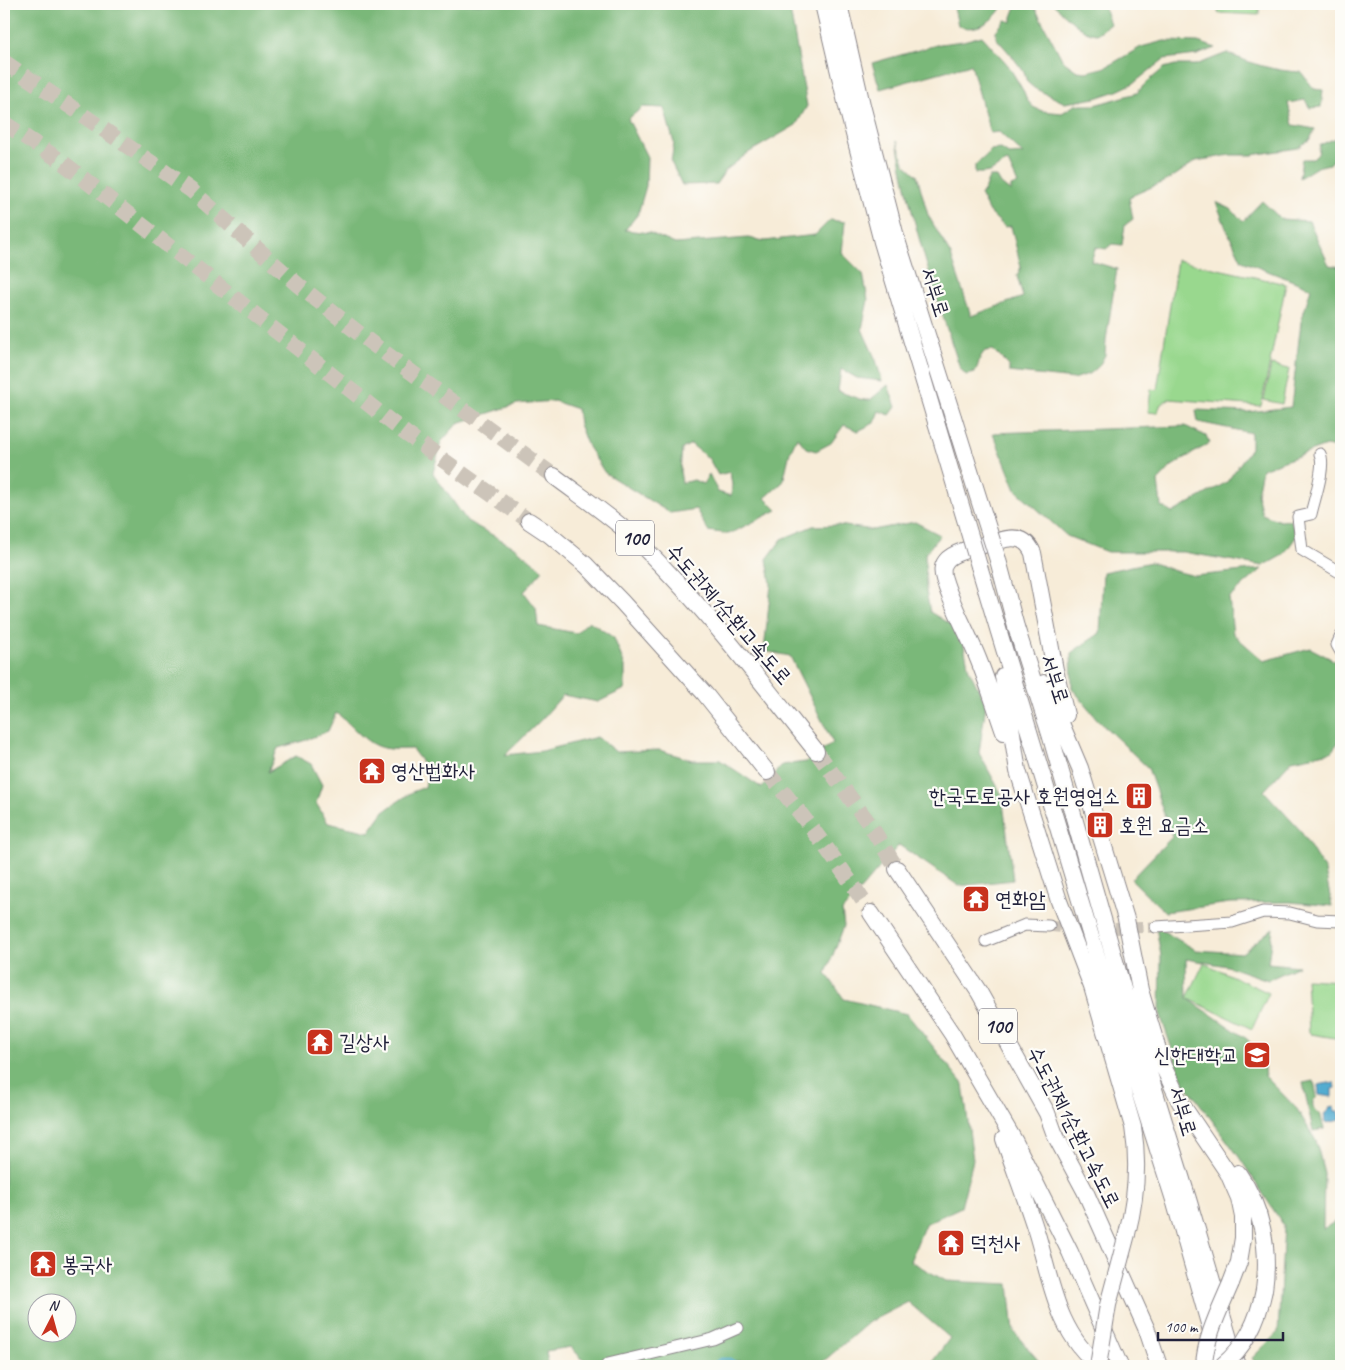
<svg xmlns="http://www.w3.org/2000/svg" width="1345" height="1370" font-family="Caveat,'Poor Story',sans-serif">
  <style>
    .green { fill: #99d88e; stroke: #5e7d64 }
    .forest { fill: #7ab879; stroke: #4e6d5a; fill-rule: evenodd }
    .water { fill: #53acd0; stroke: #3a6786 }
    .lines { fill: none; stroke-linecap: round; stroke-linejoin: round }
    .stream { stroke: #53acd0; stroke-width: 2.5 }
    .minor-tunnel { stroke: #ccc4b9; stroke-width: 11; stroke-dasharray: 11 5.5; stroke-linecap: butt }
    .highway-tunnel { stroke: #ccc4b9; stroke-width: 16; stroke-dasharray: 16 8; stroke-linecap: butt }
    .minor-casing { stroke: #8c878a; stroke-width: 13 }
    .highway-casing { stroke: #8c878a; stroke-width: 18 }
    .minor { stroke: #fff; stroke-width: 11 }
    .highway { stroke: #fff; stroke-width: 16 }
    .highway-bridge-casing { stroke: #8c878a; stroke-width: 18; stroke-linecap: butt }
    .highway-bridge { stroke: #fff; stroke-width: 16 }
    .labels { text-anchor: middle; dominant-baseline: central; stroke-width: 4.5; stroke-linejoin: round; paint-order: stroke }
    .shield { fill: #fdfcf7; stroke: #646373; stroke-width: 1 }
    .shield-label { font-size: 20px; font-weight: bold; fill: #22223b }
    .street-label { font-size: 21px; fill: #22223b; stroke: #fdfcf7 }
    .poi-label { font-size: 21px; fill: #22223b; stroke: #fdfcf7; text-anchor: start }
  </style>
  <rect width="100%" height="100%" fill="#fdfcf7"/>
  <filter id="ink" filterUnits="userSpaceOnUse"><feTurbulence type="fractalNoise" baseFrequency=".02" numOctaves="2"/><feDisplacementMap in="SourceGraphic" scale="10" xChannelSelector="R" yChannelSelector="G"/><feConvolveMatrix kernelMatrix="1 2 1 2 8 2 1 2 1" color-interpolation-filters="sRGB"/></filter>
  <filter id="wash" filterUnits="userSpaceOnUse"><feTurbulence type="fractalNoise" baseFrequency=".0096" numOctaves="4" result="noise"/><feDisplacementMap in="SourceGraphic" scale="20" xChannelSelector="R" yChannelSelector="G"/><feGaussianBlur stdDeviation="1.12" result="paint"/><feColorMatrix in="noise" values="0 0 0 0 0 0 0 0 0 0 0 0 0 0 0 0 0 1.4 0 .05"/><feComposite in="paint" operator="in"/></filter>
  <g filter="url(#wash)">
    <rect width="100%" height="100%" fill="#f7ecd8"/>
    <path class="green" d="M1219,4H1259V15L1218,13Z
      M1177,260L1286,284L1261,406L1169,399L1161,404L1157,413L1148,412L1151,389L1157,390Z
      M1271,365L1289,369L1282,404L1264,400Z
      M1204,963L1269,993L1252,1029L1187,998Z
      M1306,979L1341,981V1039L1311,1034L1309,1032Z"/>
    <path class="forest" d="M4,4H789L807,106L796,125L748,153L726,170L716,184L682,185L671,162L674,143L664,108L643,107L628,119L647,157L646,186L638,214L625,230L650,233L675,244L748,238L765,241L815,235L830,220L845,222L842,253L863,274L868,300L862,329L876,360L882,381L857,378L841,369L838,391L859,399L870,400L888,385L896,407L890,415L879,411L874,423L858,431L844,425L831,443L816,451L806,448L797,437L790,452L783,482L765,498L777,510L729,534L708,531L696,509L670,513L605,473L588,447L579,424L577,409L554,401L517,404L458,423L441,442L433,473L467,521L516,548L543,570L524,592L536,608L538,626L576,633L589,621L614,638L625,666V689L598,702L563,695L541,720L505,755L542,751L597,737L616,752L659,750L692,760H720L762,788L782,765L806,762L833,743L790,656L764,651L771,584L767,559L782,539L813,526L838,525L873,530L915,522L940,535L925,554L926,591L930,612L961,631L969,670L986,704L979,753L1002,795L1013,880L959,886L899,845L842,911L844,926L826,973L844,999L907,1014L963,1084L973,1160L961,1207L925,1224L910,1261L946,1281L1009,1284L1014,1332L1043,1366H931L932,1362L950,1338L908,1302L869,1322L818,1366L736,1361L721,1366H594L584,1361L571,1347L546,1351L548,1366H4ZM691,444L709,459L718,475L730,472L732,485L731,496L718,492L709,474L703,484L694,480L682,483L680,471L682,449ZM336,713C351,723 365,745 384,748C393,750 403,749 412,749L428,770L425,787L412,792L384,811L369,832L328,823L316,803L322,785L311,764L296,756L268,772L278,748L303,741L328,731ZM38,1302H68V1332H38Z
      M953,4H1003C997,20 974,34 958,25Z
      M1017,4H1033L1063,61L1077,71L1086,72L1106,67L1141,47L1164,41L1198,42L1216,48L1197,55L1164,59L1134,83L1117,91L1096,98L1065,103L1034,88L1027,82L1024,72L1012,56L996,38V31L1005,20L1012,22V17Z
      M1053,4H1103L1110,24L1097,34C1080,33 1065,14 1053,4Z
      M982,36L1008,65L1024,92L1027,100L1033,107L1042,111L1062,113L1075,105H1095L1137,93L1144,85L1164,68L1175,65H1196L1227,53C1251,64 1275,71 1301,72L1314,89L1323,90L1321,107L1310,108L1305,100L1288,103L1293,125L1315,129L1310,139L1298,148L1252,155H1230L1196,161L1170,179L1129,197L1133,219L1125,225L1122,245L1112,244L1106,249L1096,247L1091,261L1117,269L1106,340L1105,355L1099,366L1091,373L1074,379L1009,372V366L993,350L985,351C977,359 980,365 974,373L966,375L960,368C935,294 910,218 897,141L904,163L917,175L928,215L951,255L971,316L1023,297L1017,276L1021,267L1011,226L1005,227L989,212L980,194L984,191L989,177H997L1001,184L1011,192V186L1018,184L1008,162C993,167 996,174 975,173V165C980,160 987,157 990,150L1001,149L1010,155L1023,154L999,132L990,133L971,64L880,89L872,63L940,44L963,41Z
      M1336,138L1334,158L1329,164L1317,167L1299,178L1302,159H1313L1318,154L1320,145Z
      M1262,201L1281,219L1309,221L1329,265L1341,267V449L1326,446L1262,469L1257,494L1262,514L1280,521L1291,520L1296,537L1283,555L1263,566L1183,552H1107L1067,536L1016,490L993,433L1185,426L1206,436L1210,443L1172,466L1158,481L1161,506L1172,513L1227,482L1251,448V433L1198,422L1196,410L1248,412L1291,407L1301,322L1311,288L1242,261L1226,228L1216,202L1231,209L1243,221Z
      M1151,562L1175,571L1195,576L1262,569L1229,598L1233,634L1264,661L1310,648L1341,664V739L1331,752L1292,760L1264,791L1300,830L1325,871L1332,906L1290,902L1230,903L1165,912L1131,879L1172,837L1148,768L1097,719L1072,688L1071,653L1100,633L1103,572Z
      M1156,927L1196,950L1242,953L1273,928L1268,963L1298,966L1268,980L1227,966L1186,959L1187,998L1247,1039L1262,1054L1265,1076L1297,1109L1316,1141L1324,1173L1323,1229L1341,1218V1366H1306L1305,1363L1301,1366H1257L1252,1358L1278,1332L1284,1226L1239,1157L1183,1081L1160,1014L1161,956Z
      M1314,1081L1317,1097L1313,1101C1312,1107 1314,1111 1320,1113L1324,1129L1313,1131L1303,1083Z"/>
    <path class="water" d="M1334,1082L1335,1088L1332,1089V1097L1319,1095L1318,1085Z
      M1334,1106L1335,1111H1338L1339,1115H1341V1120L1326,1123L1324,1114L1329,1110L1330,1107Z"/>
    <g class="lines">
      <path class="stream" d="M710,1366L720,1359H730L741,1366"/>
    </g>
  </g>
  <g filter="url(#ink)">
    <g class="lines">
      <path class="minor-tunnel" d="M1049,926C1085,931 1121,928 1156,927"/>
      <path class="highway-tunnel" d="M4,62L77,111L192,191L298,285L370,342L554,476
        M4,123L61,161L405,433L529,521
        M816,751L870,825L897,869
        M767,772C804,817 839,863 871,913"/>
      <g class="minor-casing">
        <path id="minor" d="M1320,454C1326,466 1314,500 1311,514L1298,517L1302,550L1341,573
          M1341,636L1337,645L1341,652
          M1156,927L1232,922L1263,912L1290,913L1317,920L1341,921
          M986,941L1025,925L1049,926
          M606,1366L608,1364L713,1339L738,1328"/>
      </g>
      <g class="highway-casing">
        <path id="highway" d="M823,4L848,111L882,242L936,422
          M839,4L862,105L896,237L953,417
          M554,476C579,495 611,516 633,537C701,602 758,678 816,751
          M529,521L550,535L586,565L622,602L705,694L767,772
          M998,560L1016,627L1050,734L1123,989L1188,1199L1237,1366
          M979,566L1108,993L1175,1203L1221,1366
          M1003,676L1018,771L1059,901L1092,987L1133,1127C1139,1163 1136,1199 1127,1234
          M1044,683L1080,768L1126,919L1140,990L1163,1066L1180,1102L1228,1173L1239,1198L1243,1217V1238L1239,1262L1231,1283
          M1004,732C994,704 986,676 974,649C964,626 951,603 944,579C942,573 942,566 946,561C954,550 986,545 999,541C1014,536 1026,537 1033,553L1055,670L1066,715
          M897,869L979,992L1047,1113L1055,1135L1085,1191L1147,1330L1159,1366
          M871,913L952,1034L1015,1142L1070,1252L1120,1366
          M1004,1139C1015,1171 1027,1202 1037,1234C1051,1281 1058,1335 1100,1366
          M1238,1173C1262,1207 1270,1249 1264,1290"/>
      </g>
      <use href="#minor" class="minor"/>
      <use href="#highway" class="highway"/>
      <g class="highway-bridge-casing">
        <path id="highway-bridge" d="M953,417L998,560
          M936,422L979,566
          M1098,1366L1108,1305L1127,1234
          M1204,1366C1205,1338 1220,1309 1231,1283
          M1222,1366C1246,1346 1258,1321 1264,1290"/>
      </g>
      <use href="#highway-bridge" class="highway-bridge"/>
    </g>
  </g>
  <defs>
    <g id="temple-square" transform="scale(1.4375)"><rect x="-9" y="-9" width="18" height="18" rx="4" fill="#c8321e" stroke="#fdfcf7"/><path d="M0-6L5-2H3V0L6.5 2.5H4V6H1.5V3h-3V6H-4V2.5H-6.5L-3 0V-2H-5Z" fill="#fff"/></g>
    <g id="building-square" transform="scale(1.4375)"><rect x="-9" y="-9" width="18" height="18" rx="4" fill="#c8321e" stroke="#fdfcf7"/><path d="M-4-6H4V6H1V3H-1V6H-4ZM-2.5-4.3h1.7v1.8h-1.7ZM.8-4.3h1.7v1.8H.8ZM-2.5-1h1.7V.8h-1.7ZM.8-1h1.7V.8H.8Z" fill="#fff"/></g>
    <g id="university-square" transform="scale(1.4375)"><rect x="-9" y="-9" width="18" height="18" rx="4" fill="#c8321e" stroke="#fdfcf7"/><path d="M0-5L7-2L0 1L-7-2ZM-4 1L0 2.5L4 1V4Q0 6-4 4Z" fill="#fff"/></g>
  </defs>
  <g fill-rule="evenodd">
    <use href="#temple-square" x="372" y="771"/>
    <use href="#building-square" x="1139" y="796"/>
    <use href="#building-square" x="1100" y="825"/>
    <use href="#temple-square" x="976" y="899"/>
    <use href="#temple-square" x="320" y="1042"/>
    <use href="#university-square" x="1257" y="1055"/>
    <use href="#temple-square" x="951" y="1243"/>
    <use href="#temple-square" x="43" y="1264"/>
  </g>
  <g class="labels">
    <g class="shield">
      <rect x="616" y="520.5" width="38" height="35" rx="4"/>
      <rect x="979" y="1008.5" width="38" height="35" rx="4"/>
    </g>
    <g class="shield-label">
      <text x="635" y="538">100</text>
      <text x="998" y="1026">100</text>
    </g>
    <g class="street-label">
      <text transform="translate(935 292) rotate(72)">서부로</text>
      <text transform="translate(729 614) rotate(49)">수도권제1순환고속도로</text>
      <text transform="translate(1055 679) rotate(72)">서부로</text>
      <text transform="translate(1183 1111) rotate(73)">서부로</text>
      <text transform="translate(1074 1127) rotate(63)">수도권제1순환고속도로</text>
    </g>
    <g class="poi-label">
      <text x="391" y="771">영산법화사</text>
      <text x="1120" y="796" text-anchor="end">한국도로공사 호원영업소</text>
      <text x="1119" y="825">호원 요금소</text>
      <text x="995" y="899">연화암</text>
      <text x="339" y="1042">길상사</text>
      <text x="1238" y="1055" text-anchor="end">신한대학교</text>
      <text x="970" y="1243">덕천사</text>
      <text x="62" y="1264">봉국사</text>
    </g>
  </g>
  <rect width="1345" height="1370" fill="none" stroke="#fdfcf7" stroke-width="20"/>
  <g transform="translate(52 1318) rotate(6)"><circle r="24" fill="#fdfcf7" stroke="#a5a5ac"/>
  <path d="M0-4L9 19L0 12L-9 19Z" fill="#c8321e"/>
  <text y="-8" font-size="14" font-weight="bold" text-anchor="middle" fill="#22223b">N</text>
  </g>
  <path d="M1158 1332v8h125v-8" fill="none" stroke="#22223b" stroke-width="2.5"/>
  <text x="1165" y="1332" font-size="15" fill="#22223b" stroke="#fdfcf7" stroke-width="4" paint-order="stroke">100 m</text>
</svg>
